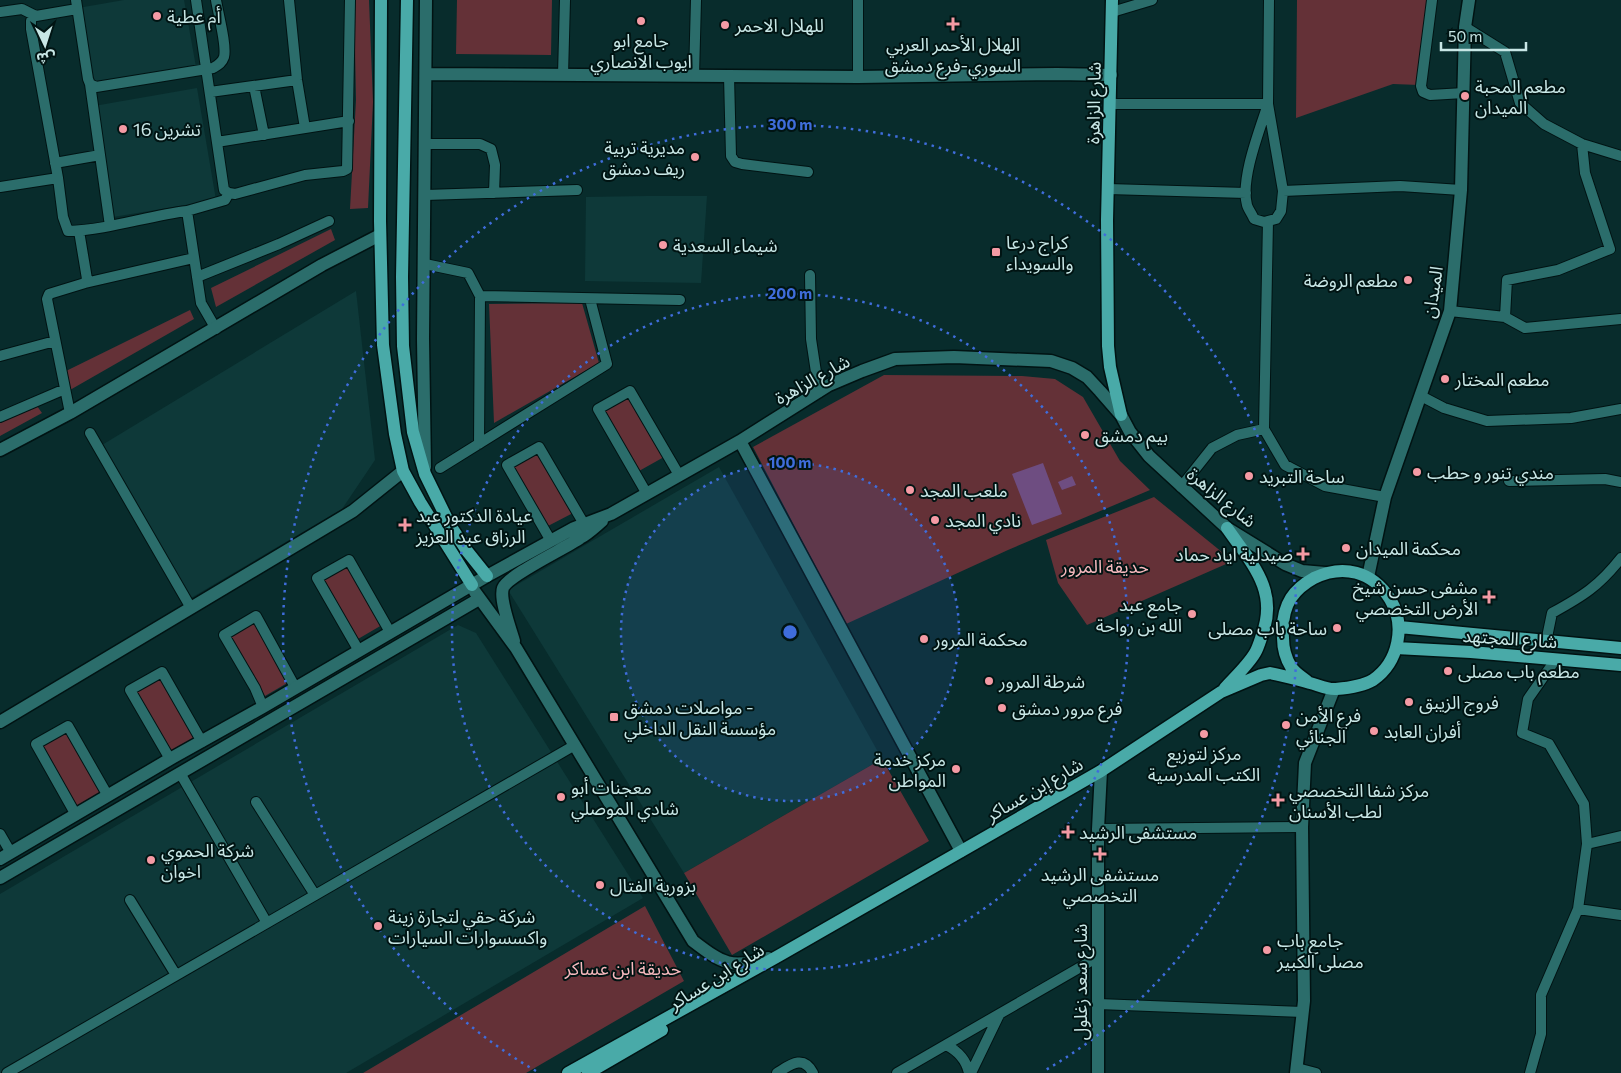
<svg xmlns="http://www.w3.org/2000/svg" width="1621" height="1073" font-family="Commissioner,'Noto Sans Arabic',sans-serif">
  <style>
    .built { fill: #0e3939 }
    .green { fill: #643137 }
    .water { fill: #6e4d81 }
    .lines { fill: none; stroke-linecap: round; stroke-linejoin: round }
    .street-casing { stroke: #011313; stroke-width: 12 }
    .secondary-casing { stroke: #011313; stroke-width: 15 }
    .primary-casing { stroke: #011313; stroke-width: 15 }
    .street { stroke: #2b6d6b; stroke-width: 10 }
    .secondary { stroke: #2b6d6b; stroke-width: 12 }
    .primary { stroke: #49aaa8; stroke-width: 12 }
    .ring { fill: none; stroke: #3f6ddb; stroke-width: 2.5; stroke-dasharray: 2.5 5 }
    .poi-dot { fill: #f49aa4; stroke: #001413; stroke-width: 2 }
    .labels { text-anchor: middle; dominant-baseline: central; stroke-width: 4; stroke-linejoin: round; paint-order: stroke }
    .poi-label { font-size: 18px; fill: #c8e7e6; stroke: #001413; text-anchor: start }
    .street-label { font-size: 18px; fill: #c8e7e6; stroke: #001413 }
    .park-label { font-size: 18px; fill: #f7b9be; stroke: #001413 }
    .centre { fill: #3f6ddb; stroke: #001413; stroke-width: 2.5 }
    .ring-label { font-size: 15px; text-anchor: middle; font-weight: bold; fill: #3f6ddb; stroke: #001413; stroke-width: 4; stroke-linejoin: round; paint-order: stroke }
  </style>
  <rect width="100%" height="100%" fill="#082c2c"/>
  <path class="built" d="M124,0H184L196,67L91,85L78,8Z
    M197,88L216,200L113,217L94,106Z
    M646,196H707L701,283L585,281L586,197Z
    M356,291L375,460L342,509L191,598L102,445Z
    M719,467L882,759L684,873L508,590Z
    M458,625L476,633L643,898L346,1073H0V894Z"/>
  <path class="green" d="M354,0H369L373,102L368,208L350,209L356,100Z
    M457,0H552L551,55L456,54Z
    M1297,0H1428L1419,85L1393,84L1296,118Z
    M331,229L335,240L216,307L211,288Z
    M582,303L599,363L494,423L489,304Z
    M190,310L194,319L70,390L66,371Z
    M884,375L1022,376L1055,379L1083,397L1120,461L1150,490L1008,550L846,624L753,447Z
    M629,396L664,457L639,471L604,410Z
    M37,406L42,413L0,436V423Z
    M538,452L573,513L548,526L513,466Z
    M1154,497L1233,561L1087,625L1058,583L1046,540Z
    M347,564L382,625L358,639L323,578Z
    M254,621L289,682L265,696L230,635Z
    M161,677L196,738L171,752L136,691Z
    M66,731L101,792L77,806L42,745Z
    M882,759L929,841L732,955L684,873Z
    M645,906L684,981L526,1073H363Z"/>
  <path class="water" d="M1043,463L1062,514L1032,525L1012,474Z
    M1072,476L1076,485L1062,490L1058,482Z"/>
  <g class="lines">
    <g class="street-casing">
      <path id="street" d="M76,0L88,79L90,84L96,87L213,68C218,65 222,63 224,57C227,46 218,13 216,0
        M196,0L224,190L229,193L235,194L305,175L343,171L347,169L350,0
        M289,0L297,80L305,128
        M1432,0L1421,86L1423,92L1430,95L1464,93
        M0,12L22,9L36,16L77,9
        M1112,12L1152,0
        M33,15L31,21V29L58,178L63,217L68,231C108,230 147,216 187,211L201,303L216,329
        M1465,27L1505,52L1520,103L1544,124L1582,144L1621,156
        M563,75L565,0
        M694,76L696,0
        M729,76L731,156L735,162L742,164L808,172
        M858,77V0
        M90,84L110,226
        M254,86L264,135
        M210,92L297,80
        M1111,104H1268C1260,129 1240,179 1247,205C1248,209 1252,214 1254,219L1264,222L1276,219L1281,211L1283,191L1268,104L1269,0
        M217,142L349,121
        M425,144H480L491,149L495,165L494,193
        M55,163L100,155
        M0,187L58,178
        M1108,189L1246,193
        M1283,191L1400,186L1461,190
        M425,195L577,190
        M187,211L225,200L229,193
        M1268,221L1264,429L1285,465L1325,486L1385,497
        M425,264L468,273L480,296L680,300
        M810,275L811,339L819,392
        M197,277L279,244L329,221
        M85,283L194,258
        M1450,311L1505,317L1525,328L1621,319
        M1505,317L1507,280L1558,270L1610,249L1585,173L1582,144
        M0,356L55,341
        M1421,396L1444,408L1487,421L1571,418L1621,409
        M70,413L47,299L49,294L85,283L87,279L79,231
        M0,417L65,389
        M90,433L191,608
        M479,444L480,296
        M440,468L607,364L590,299
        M1509,481L1605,479L1621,482
        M1181,487L1212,448L1237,435L1264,429
        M647,494L598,409L630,391L679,475
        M551,541L507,465L539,447L584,524
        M1546,642L1552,613C1583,596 1599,586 1621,558
        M359,651L317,578L349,560L390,632
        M263,707L255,688L224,635L256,616L295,687
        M170,759L130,690L162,672L202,742
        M180,773L267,923
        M256,802L315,895
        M76,815L36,744L68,726L108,796
        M1098,829L1302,827
        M0,834L11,853
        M1587,844L1621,836
        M130,900L176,975
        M1578,909L1621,915
        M1098,1004L1303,1012
        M946,1045C958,1051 966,1059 969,1073
        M1297,1068L1316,1073
        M7,1073L575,745
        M777,1073C790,1065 803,1054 813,1073
        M897,1073L1098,957
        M971,1073L999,1015
        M1530,1073L1541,1034V995L1578,909L1587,844L1584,804L1549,744L1522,733L1528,699L1556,659"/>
    </g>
    <g class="secondary-casing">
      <path id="secondary" d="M426,74L858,77L1057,74L1111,75
        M740,441L961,851
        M0,450L70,413L322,265L380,235
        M425,467L423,339L426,0
        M1368,577L1385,497L1450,311L1461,190L1465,27L1469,0
        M475,592L516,648L693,941C723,964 731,969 768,958
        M514,641C511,630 499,599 503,588C508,575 566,548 580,538C588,534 595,527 602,521
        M0,722L353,511L403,471
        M0,859L170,759L263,707L487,576L574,528L611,514L740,441L829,385L862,371L895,359L954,357L1051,361L1072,368L1087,377L1100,391L1121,415L1130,432L1149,456L1227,528L1285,564L1302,571L1325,573
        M0,878L479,599
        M1098,1073V829L1101,771
        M1296,1073L1304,1001L1302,827L1305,763L1334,689"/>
    </g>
    <g class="primary-casing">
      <path id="primary" d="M381,0L380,221L383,345L395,434L403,471L420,502L472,585
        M407,0L402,277L403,346L413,432L425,474L450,525L467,551L487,576
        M1112,0L1107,220L1108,346L1110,367L1121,415
        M1399,627L1621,648
        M1396,648L1471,652L1621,665
        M1225,688C1234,678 1248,665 1255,653C1258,648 1260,641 1262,635C1279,590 1251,563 1227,528
        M568,1073L780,955L1101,771L1221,692L1261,675L1270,673C1283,676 1297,679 1310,683C1318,685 1328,690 1336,689C1348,688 1363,686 1373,680C1399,662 1406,625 1390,599C1372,571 1343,564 1314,578C1305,583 1297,589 1291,598C1284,609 1282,625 1283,638C1283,649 1285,657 1291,667C1295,673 1302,677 1308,682
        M588,1073L662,1030"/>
    </g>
    <use href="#street" class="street"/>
    <use href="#secondary" class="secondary"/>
    <use href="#primary" class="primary"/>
  </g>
  <circle cx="790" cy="632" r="169" fill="#3f6ddb" fill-opacity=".12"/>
  <g class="ring">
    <circle cx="790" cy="632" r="169"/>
    <circle cx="790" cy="632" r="338"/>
    <path d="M536 1071A507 507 0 1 1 1044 1071"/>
  </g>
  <g class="poi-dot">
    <circle cx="157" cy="16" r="5"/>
    <circle cx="641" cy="21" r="5"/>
    <path d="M950.5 16.5h5v5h5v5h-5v5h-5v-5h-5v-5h5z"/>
    <circle cx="725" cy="25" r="5"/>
    <circle cx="1465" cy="96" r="5"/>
    <circle cx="123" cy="129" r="5"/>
    <circle cx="695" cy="157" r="5"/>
    <circle cx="663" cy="245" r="5"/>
    <rect x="991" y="247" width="10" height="10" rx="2.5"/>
    <circle cx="1408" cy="280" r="5"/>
    <circle cx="1445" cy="379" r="5"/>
    <circle cx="1085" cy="435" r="5"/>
    <circle cx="1417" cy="472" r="5"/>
    <circle cx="1249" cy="476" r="5"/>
    <circle cx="910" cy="490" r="5"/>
    <circle cx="935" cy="520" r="5"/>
    <path d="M402.5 517.5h5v5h5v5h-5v5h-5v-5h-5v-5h5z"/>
    <circle cx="1346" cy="548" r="5"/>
    <path d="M1300.5 546.5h5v5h5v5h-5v5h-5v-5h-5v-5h5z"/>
    <path d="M1486.5 589.5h5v5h5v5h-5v5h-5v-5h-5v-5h5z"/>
    <circle cx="1192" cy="614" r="5"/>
    <circle cx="1337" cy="628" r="5"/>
    <circle cx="924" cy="639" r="5"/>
    <circle cx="1448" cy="671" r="5"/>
    <circle cx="989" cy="681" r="5"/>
    <circle cx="1409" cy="702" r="5"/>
    <circle cx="1002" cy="708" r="5"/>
    <rect x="609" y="712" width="10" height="10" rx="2.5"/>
    <circle cx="1286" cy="725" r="5"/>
    <circle cx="1374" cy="731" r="5"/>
    <circle cx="1204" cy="734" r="5"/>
    <circle cx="956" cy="769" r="5"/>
    <circle cx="561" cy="797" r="5"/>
    <path d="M1275.5 792.5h5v5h5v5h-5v5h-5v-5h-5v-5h5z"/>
    <path d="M1065.5 824.5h5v5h5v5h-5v5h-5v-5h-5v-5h5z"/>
    <path d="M1097.5 846.5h5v5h5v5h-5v5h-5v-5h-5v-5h5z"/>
    <circle cx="151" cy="860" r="5"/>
    <circle cx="600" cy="885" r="5"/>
    <circle cx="378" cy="926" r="5"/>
    <circle cx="1267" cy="950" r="5"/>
  </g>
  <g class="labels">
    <g class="poi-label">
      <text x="167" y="16">أم عطية</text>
      <text x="735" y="25">للهلال الاحمر</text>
      <text x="641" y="40" text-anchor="middle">جامع ابو<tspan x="641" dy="21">ايوب الانصاري</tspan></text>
      <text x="953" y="44" text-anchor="middle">الهلال الأحمر العربي<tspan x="953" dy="21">السوري-فرع دمشق</tspan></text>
      <text x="1475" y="86">مطعم المحبة<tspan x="1475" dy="21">الميدان</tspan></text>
      <text x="133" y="129">16 تشرين</text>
      <text x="685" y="147" text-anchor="end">مديرية تربية<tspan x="685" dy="21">ريف دمشق</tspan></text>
      <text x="1006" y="242">كراج درعا<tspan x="1006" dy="21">والسويداء</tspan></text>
      <text x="673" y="245">شيماء السعدية</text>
      <text x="1398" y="280" text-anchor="end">مطعم الروضة</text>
      <text x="1455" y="379">مطعم المختار</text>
      <text x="1095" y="435">بيم دمشق</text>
      <text x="1427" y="472">مندي تنور و حطب</text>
      <text x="1259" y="476">ساحة التبريد</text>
      <text x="920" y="490">ملعب المجد</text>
      <text x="416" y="515">عيادة الدكتور عبد<tspan x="416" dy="21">الرزاق عبد العزيز</tspan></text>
      <text x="945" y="520">نادي المجد</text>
      <text x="1356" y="548">محكمة الميدان</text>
      <text x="1293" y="554" text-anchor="end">صيدلية اياد حماد</text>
      <text x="1478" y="587" text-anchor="end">مشفى حسن شيخ<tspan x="1478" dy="21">الأرض التخصصي</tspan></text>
      <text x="1182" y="604" text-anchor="end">جامع عبد<tspan x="1182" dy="21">الله بن رواحة</tspan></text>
      <text x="1327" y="628" text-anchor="end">ساحة باب مصلى</text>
      <text x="934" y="639">محكمة المرور</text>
      <text x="1458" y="671">مطعم باب مصلى</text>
      <text x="999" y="681">شرطة المرور</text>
      <text x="1419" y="702">فروج الزيبق</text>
      <text x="624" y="707">مواصلات دمشق -<tspan x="624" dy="21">مؤسسة النقل الداخلي</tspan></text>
      <text x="1012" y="708">فرع مرور دمشق</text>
      <text x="1296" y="715">فرع الأمن<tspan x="1296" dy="21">الجنائي</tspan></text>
      <text x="1384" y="731">أفران العابد</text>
      <text x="1204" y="753" text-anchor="middle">مركز لتوزيع<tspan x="1204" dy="21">الكتب المدرسية</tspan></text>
      <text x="946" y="759" text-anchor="end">مركز خدمة<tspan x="946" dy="21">المواطن</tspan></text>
      <text x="571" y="787">معجنات أبو<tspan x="571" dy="21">شادي الموصلي</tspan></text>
      <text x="1289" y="790">مركز شفا التخصصي<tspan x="1289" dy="21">لطب الأسنان</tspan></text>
      <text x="1079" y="832">مستشفى الرشيد</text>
      <text x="161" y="850">شركة الحموي<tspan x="161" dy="21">اخوان</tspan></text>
      <text x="1100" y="874" text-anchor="middle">مستشفى الرشيد<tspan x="1100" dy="21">التخصصي</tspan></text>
      <text x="610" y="885">بزورية الفتال</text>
      <text x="388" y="916">شركة حقي لتجارة زينة<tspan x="388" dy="21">واكسسوارات السيارات</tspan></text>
      <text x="1277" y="940">جامع باب<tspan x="1277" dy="21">مصلى الكبير</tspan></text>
    </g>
    <g class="street-label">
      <text transform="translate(1093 103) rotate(-89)">شارع الزاهرة</text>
      <text transform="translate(1432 292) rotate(-81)">الميدان</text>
      <text transform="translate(812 379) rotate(-29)">شارع الزاهرة</text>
      <text transform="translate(1222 497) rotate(39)">شارع الزاهرة</text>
      <text transform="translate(1510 638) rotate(4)">شارع المجتهد</text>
      <text transform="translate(1034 789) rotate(-30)">شارع إبن عساكر</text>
      <text transform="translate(716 976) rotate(-32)">شارع ابن عساكر</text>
      <text transform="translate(1080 982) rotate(-90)">شارع سعد زغلول</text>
    </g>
    <g class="park-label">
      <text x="1105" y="566">حديقة المرور</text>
      <text x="623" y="968">حديقة ابن عساكر</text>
    </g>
  </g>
  <circle cx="790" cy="632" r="8" class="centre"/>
  <g class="ring-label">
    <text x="790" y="130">300 m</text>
    <text x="790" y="299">200 m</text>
    <text x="790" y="468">100 m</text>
  </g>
  <g transform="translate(45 45) rotate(176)" stroke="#001413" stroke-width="4" paint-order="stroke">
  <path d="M0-4L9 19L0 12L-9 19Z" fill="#c8e7e6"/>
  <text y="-8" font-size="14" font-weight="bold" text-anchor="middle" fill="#c8e7e6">ش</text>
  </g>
  <path d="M1441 42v8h85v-8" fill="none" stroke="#c8e7e6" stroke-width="2.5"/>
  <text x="1448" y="42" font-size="15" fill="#c8e7e6" stroke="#001413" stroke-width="4" paint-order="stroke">50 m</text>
</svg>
